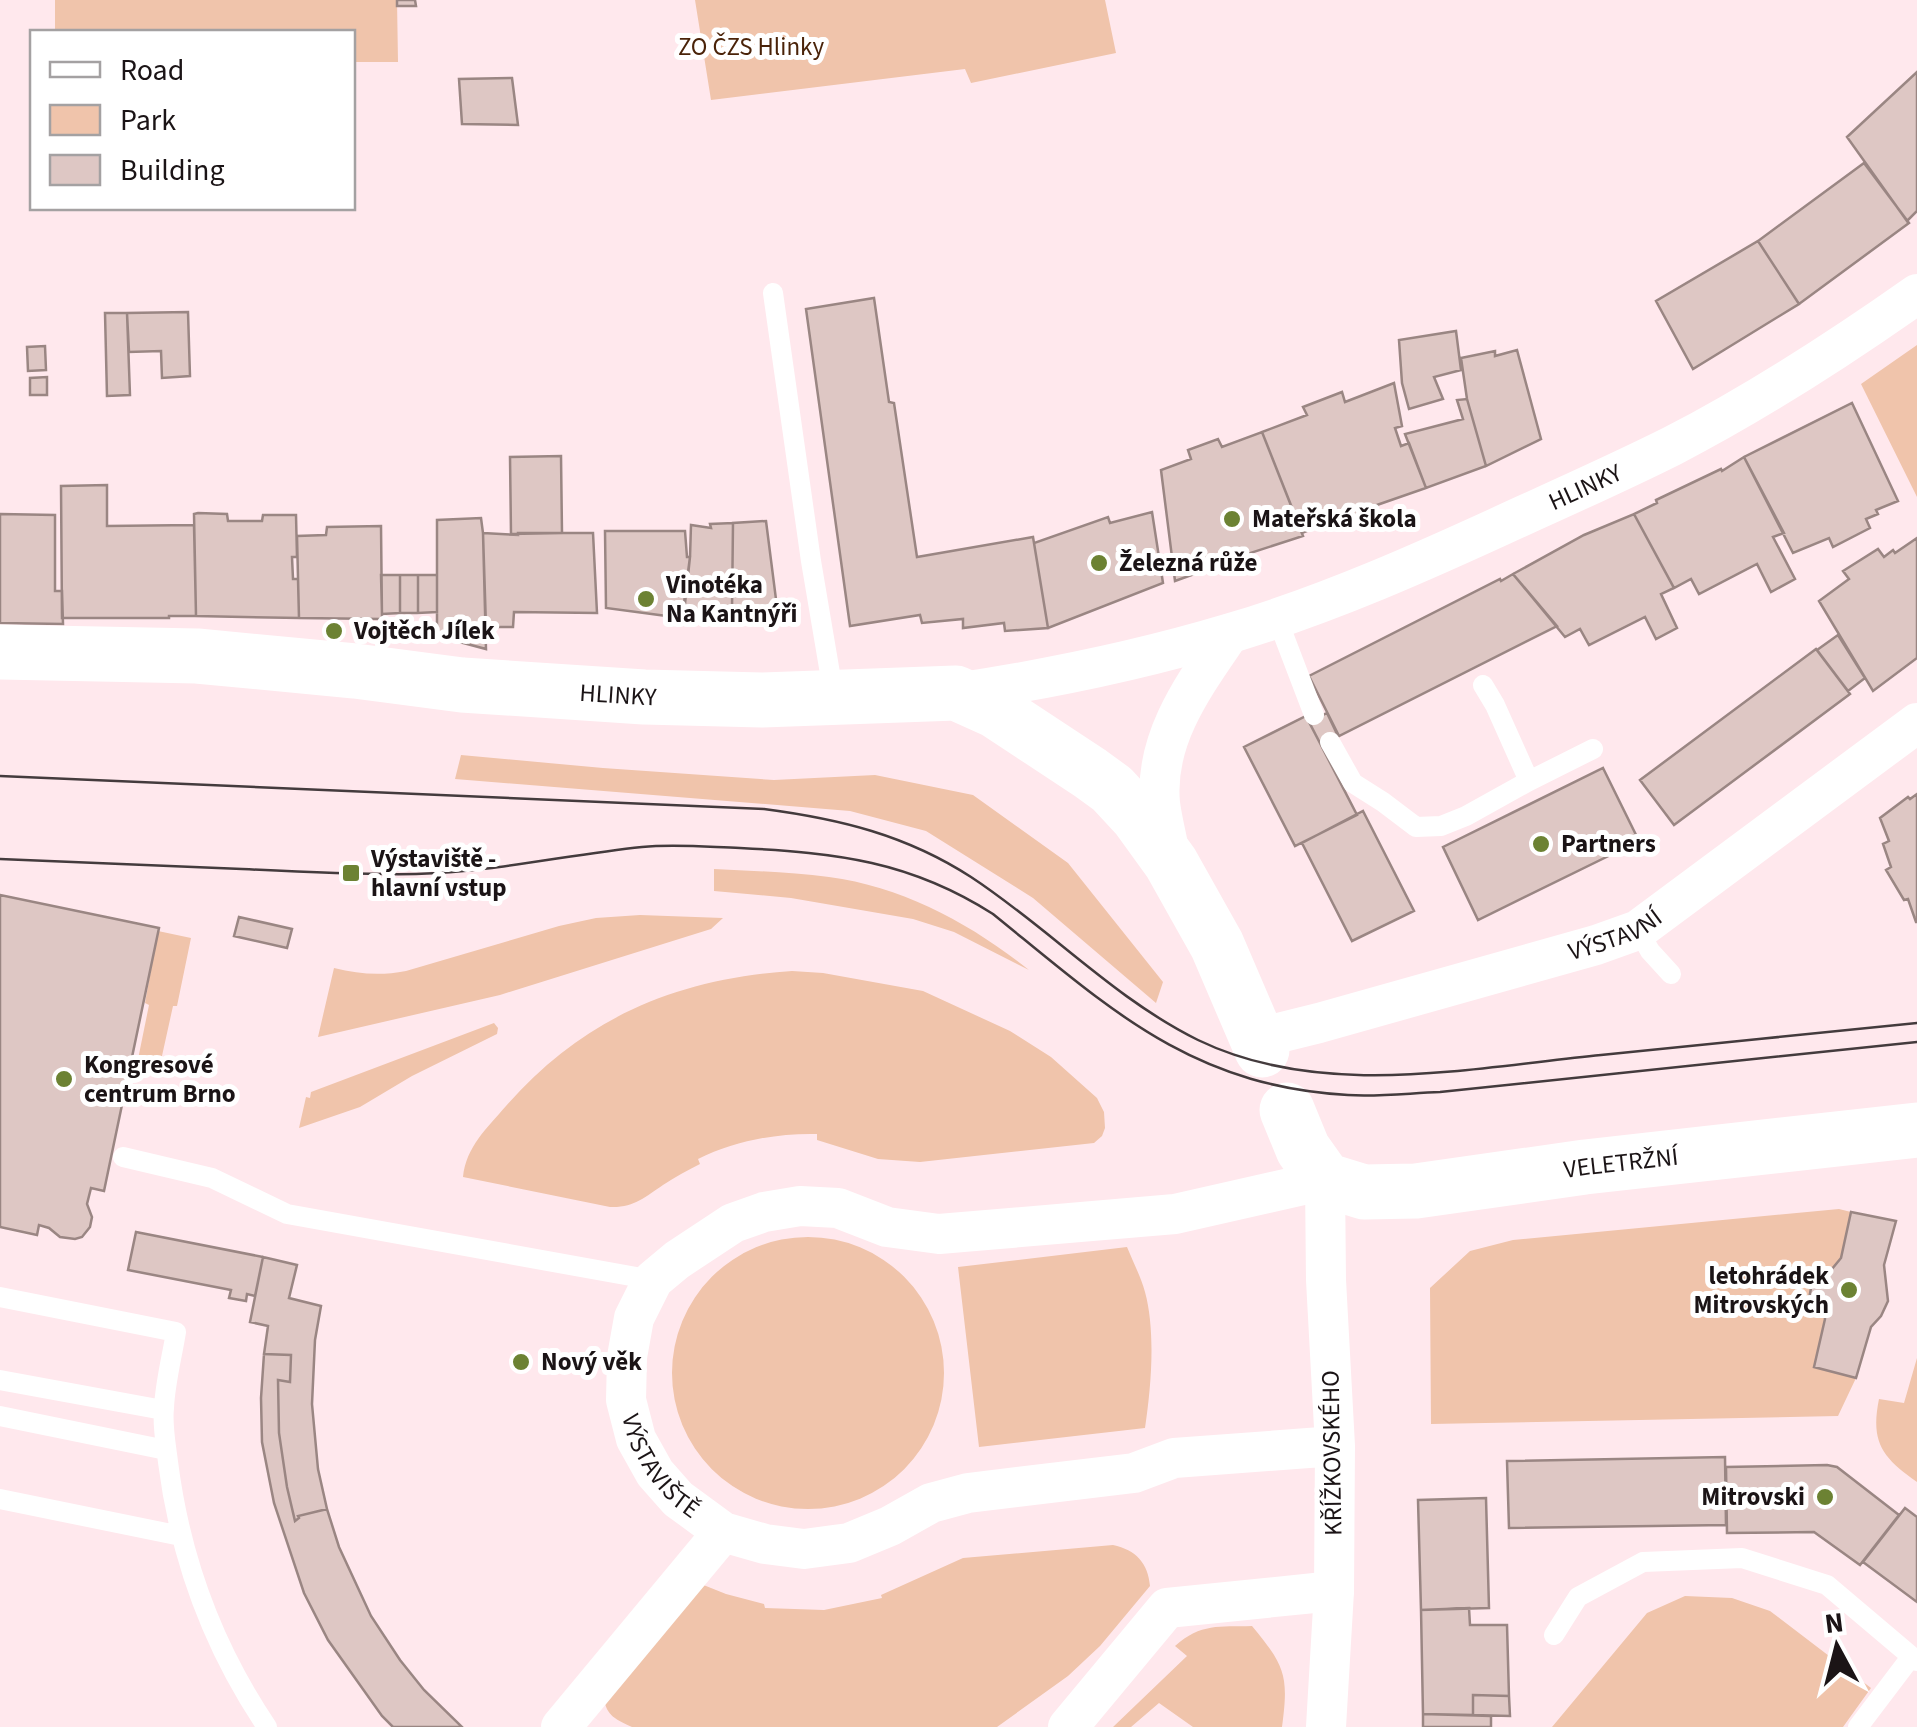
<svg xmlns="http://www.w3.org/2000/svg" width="1917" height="1727" font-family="'Source Sans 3',sans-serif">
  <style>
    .green { fill: #f0c4ab }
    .building { fill: #dec7c4; stroke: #9a8683; stroke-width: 2.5 }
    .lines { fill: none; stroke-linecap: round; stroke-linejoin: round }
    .lane { stroke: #fff; stroke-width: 20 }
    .street { stroke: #fff; stroke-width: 40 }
    .secondary { stroke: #fff; stroke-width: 55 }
    .tram { stroke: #443b3d; stroke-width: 2.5 }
    .poi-dot { fill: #6c8233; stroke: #fff; stroke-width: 4 }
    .labels { text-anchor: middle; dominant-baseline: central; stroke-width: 10; stroke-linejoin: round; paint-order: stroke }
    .park-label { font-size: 25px; fill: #4a2309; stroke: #fff }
    .street-label { font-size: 25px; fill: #1b1416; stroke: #fff }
    .poi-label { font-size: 25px; font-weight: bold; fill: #1b1416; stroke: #fff; text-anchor: start }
  </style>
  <rect width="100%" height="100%" fill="#ffe8ed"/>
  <path class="green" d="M55,0H397L398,62H353L352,32H55Z
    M695,0H1105L1116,53L971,83L965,69L711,100Z
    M1917,345V497L1861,384Z
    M461,755L603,768L774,780L875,775L973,795L1068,863L1163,982L1156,1003L1033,898L926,831L850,811L455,779Z
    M714,869C752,871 791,872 829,877C904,887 971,924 1029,970L954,932L913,919L791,898L714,891Z
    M640,915L723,918L711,929L500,995L318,1037L334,968C359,974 380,976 406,971L559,926L596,918Z
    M158,931L191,938L177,1006H173L158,1074L136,1069L149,1005L145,1003Z
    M792,971L823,973L923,991L1010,1031L1051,1057L1097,1098L1104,1112L1105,1128L1102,1136L1094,1143L920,1162L878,1159L817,1140V1134C776,1133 735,1141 698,1159L700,1164C688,1170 675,1177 663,1185C645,1197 634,1208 610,1207L463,1177C466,1147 487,1128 506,1106C583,1018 676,979 792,971Z
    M494,1023L498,1028L497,1034L412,1076L360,1107L299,1128L306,1097L310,1098L311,1092Z
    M1839,1209L1851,1212L1841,1258L1827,1275L1814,1273L1809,1298L1823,1301L1825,1319L1814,1367L1856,1378L1838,1416L1431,1424L1430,1288L1470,1251L1513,1240Z
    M672 1373a136 136 0 1 1 272 0a136 136 0 1 1-272 0Z
    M1127,1247C1133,1262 1141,1277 1145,1292C1156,1332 1151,1388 1145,1428L979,1447L958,1267Z
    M1917,1358V1482C1883,1458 1870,1443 1879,1399L1904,1403Z
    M1113,1545C1136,1550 1148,1563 1150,1586L1100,1646L1068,1676L997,1727H632C617,1720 606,1716 604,1698L696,1582L726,1594L764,1604L765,1608L824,1610L882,1598L881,1595L963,1558Z
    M1685,1596L1732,1598L1770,1611L1871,1688L1843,1727H1552L1647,1613Z
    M1252,1626C1285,1666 1289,1675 1282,1727H1193L1159,1703L1131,1727H1113L1187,1656L1175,1646C1201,1623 1219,1627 1252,1626Z"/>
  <path class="building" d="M397,0H415L416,6H397Z
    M1917,72V211L1907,221L1847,137Z
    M512,78L518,125L462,124L459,79Z
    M1864,163L1909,223L1799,304L1758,241Z
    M1758,241L1799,304L1693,369L1656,301Z
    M874,298L889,402L894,403L917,557L1033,537L1048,628L1005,631L1004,623L963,628V619L922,623L920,615L850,626L806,309Z
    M188,312L190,376L162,378L161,351L129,352L127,313Z
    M105,313H127L130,395L107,396Z
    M1456,331L1461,370L1434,377L1443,399L1409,409L1402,383L1399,340Z
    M45,346L46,370L28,371L27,347Z
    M1517,350L1541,439L1486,466L1467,399L1461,358L1495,351V356Z
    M47,377V395H30V378Z
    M1394,383L1402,426L1395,428L1401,446L1409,443L1426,488L1377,505V508L1350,518L1349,515L1302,533L1262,432L1307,415L1303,407L1342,392L1345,402Z
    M1467,399L1486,466L1426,488L1405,434L1463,419L1457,400Z
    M1852,403L1898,501L1876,510L1878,514L1866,519L1870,528L1833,547L1829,538L1793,553L1744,457Z
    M1262,432L1303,536L1201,569L1200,572L1175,581L1161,470L1191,459L1188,450L1218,439L1222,447Z
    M561,456L562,533L511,534L510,457Z
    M1744,457L1784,533L1773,537L1795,579L1771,592L1757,564L1699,594L1691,579L1674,588L1634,514L1657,503L1656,500L1721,469L1722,471Z
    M107,485V526L194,525L196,616H169V618H62L61,486Z
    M1152,512L1163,583L1048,628L1034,543L1108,517L1110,523Z
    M198,513L227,514L228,521H262L263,515H296L297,557H292L293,579H298L299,618L196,616L194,514Z
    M0,514L55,515V591H62L63,624L0,623Z
    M1634,514L1674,588L1661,594L1677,628L1656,639L1645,617L1589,645L1580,629L1565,637L1513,574L1584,535Z
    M481,518L483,533L486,649L437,636V520Z
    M766,521L777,607L732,610L733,523Z
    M733,523L732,610L684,613L690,557L691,525L711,528L710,524Z
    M381,526L382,619L299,618L297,536L326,535L327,527Z
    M605,531H685L687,557H690L682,618L606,608Z
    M483,533L518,535V533H593L597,613L514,612L513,627H486Z
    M1917,538V658L1873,691L1819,601L1849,579L1843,571L1878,549L1884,557L1893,550L1895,553Z
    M1513,574L1557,626L1339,736L1309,676L1500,579L1501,581Z
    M381,575H400V613L382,614Z
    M400,575H418V613H400Z
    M418,575H437V612L418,613Z
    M1838,635L1865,678L1848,691L1817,650Z
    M1816,649L1850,694L1674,825L1640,780Z
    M1327,713L1337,734L1320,743L1309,722Z
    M1306,716L1357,815L1295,846L1244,747Z
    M1603,768L1639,841L1478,920L1443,847Z
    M1917,794V922H1916L1908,899L1904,900L1886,870L1891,867L1883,844L1889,841L1880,818L1908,797L1910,799Z
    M1363,811L1414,911L1352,941L1302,843Z
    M0,895L159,928L104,1191L91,1188L87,1204L92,1217L90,1227L82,1237L75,1239L60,1237L49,1228L39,1225L37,1235L0,1227Z
    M239,917L292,929L287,948L234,936Z
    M1851,1212L1896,1221L1884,1265L1888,1301L1881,1316L1871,1327L1856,1378L1814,1367L1825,1319L1823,1301L1809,1299L1814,1272L1827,1275L1841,1258Z
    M136,1232L263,1257L255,1296L247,1294L246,1301L229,1298L231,1290L128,1270Z
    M263,1257L297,1265L289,1298L321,1306L315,1340L312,1404L318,1469L327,1509L298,1516L299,1518L295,1521L287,1487L279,1433L278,1380L290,1382L291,1355L264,1354L268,1326L250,1322Z
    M264,1354L291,1355L290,1382L278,1380L279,1433L287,1487L295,1521L299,1518L298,1516L327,1509L339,1547L371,1616L400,1660L424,1690L462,1727H393L382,1716L328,1640L304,1593L274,1503L262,1442L261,1398Z
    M1725,1457L1726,1525L1509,1528L1507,1461Z
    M1827,1465L1837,1467L1899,1515L1860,1565L1814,1532L1727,1533L1726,1467Z
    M1486,1498L1489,1608L1421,1610L1418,1500Z
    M1905,1508L1917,1517V1602L1863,1562Z
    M1469,1608L1470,1625H1507L1509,1696L1473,1695V1715L1423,1714L1421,1610Z
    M1473,1695L1509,1696L1510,1716L1473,1715Z
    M1423,1714L1491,1716V1727H1423Z"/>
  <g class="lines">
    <path class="lane" d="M773,293L811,561L834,697
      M1277,618L1314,715
      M1483,685L1495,705L1529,781
      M1330,742L1353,783L1383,802L1416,827L1441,826L1466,816L1529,781L1593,749
      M1638,930L1650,951L1671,974
      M123,1157L212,1178L287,1214L653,1280
      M0,1297L176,1332C172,1357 165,1383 164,1408C162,1425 166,1445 168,1462C180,1557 213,1647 267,1727
      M0,1380L163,1410
      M0,1416L166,1450
      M0,1499L181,1536
      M1554,1635L1578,1597L1643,1562L1742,1558L1827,1585L1917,1661
      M1858,1727L1911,1657"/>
    <g class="street">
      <path id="s1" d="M956,693C1049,679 1141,660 1231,633C1329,604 1427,560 1520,517C1571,494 1622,471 1672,446C1757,402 1839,349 1917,294"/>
      <path d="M1170,856C1167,838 1162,820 1160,803C1154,738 1195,684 1229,634"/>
      <path id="s2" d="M1258,1038L1319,1023L1596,945L1638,930L1917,723"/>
      <path d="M561,1727L723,1532"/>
      <path d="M1068,1727L1167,1608L1334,1591"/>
      <path id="s3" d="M1326,1727L1334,1591L1335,1446L1326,1280L1325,1180L1175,1214L939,1234L887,1227L838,1208L800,1206L764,1212L733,1223L677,1260L653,1280L634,1318L627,1357L626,1400L636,1439L655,1473L678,1499L723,1532L765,1544L804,1549L849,1543L890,1526L931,1503L968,1493L1134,1473L1174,1458L1335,1446"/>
    </g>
    <g class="secondary">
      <path id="s4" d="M0,652L197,656L355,671L462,685L644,697L762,700L956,693L996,711L1090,773L1112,789L1137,816L1171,863L1217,945L1262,1050"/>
      <path id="s5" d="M1287,1110L1303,1149L1325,1180L1364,1192L1416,1191L1585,1167L1917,1130"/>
    </g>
    <path class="tram" d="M0,776L764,809C840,819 906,835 971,877C1049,928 1113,998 1198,1040C1322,1100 1470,1068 1601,1055C1706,1044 1812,1034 1917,1023
      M0,859C81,862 161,866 242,869C300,872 358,875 416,874C493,872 566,855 642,847C675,844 708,847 740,848C837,853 910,861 993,914C1109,1008 1190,1086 1348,1095C1379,1097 1410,1093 1440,1092L1917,1042"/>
  </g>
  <g class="poi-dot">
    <circle cx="1232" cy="519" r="10"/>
    <circle cx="1099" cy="563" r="10"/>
    <circle cx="646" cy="599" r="10"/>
    <circle cx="334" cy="631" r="10"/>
    <circle cx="1541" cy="844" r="10"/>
    <rect x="341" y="863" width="20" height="20" rx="5"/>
    <circle cx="64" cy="1079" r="10"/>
    <circle cx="1849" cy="1290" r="10"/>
    <circle cx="521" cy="1362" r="10"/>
    <circle cx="1825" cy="1497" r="10"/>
  </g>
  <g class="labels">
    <g class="park-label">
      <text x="751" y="47">ZO ČZS Hlinky</text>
    </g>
    <g class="street-label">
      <text stroke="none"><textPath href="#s1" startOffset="665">HLINKY</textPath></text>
      <text stroke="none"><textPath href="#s4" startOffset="620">HLINKY</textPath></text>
      <text stroke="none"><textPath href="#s2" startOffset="372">VÝSTAVNÍ</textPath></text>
      <text stroke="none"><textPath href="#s5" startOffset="380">VELETRŽNÍ</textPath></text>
      <text transform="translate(1332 1453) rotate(-91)">KŘÍŽKOVSKÉHO</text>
      <text stroke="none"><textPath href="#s3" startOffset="1450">VÝSTAVIŠTĚ</textPath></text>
    </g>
    <g class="poi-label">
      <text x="1252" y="519">Mateřská škola</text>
      <text x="1119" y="563">Železná růže</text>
      <text x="666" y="585">Vinotéka<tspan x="666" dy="29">Na Kantnýři</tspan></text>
      <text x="354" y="631">Vojtěch Jílek</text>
      <text x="1561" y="844">Partners</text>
      <text x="371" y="859">Výstaviště -<tspan x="371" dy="29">hlavní vstup</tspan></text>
      <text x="84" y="1065">Kongresové<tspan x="84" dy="29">centrum Brno</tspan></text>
      <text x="1829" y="1276" text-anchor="end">letohrádek<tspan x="1829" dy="29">Mitrovských</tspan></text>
      <text x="541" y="1362">Nový věk</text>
      <text x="1805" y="1497" text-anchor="end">Mitrovski</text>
    </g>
  </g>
  <rect x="30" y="30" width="325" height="180" fill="#ffffff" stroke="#a4a1a2" stroke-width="2.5"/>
  <rect x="50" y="62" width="50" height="15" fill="#ffffff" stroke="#a4a1a2" stroke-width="2.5"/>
  <text x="120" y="80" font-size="30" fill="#1b1416">Road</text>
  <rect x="50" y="105" width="50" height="30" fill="#f0c4ab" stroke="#a4a1a2" stroke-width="2.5"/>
  <text x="120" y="130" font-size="30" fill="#1b1416">Park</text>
  <rect x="50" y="155" width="50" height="30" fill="#dec7c4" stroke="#a4a1a2" stroke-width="2.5"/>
  <text x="120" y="180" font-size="30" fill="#1b1416">Building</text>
  <g transform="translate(1837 1647) rotate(353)" stroke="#ffffff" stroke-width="8" paint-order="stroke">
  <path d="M0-8L18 38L0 25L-18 38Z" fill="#1b1416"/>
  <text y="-15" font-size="28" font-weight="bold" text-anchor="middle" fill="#1b1416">N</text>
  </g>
</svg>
